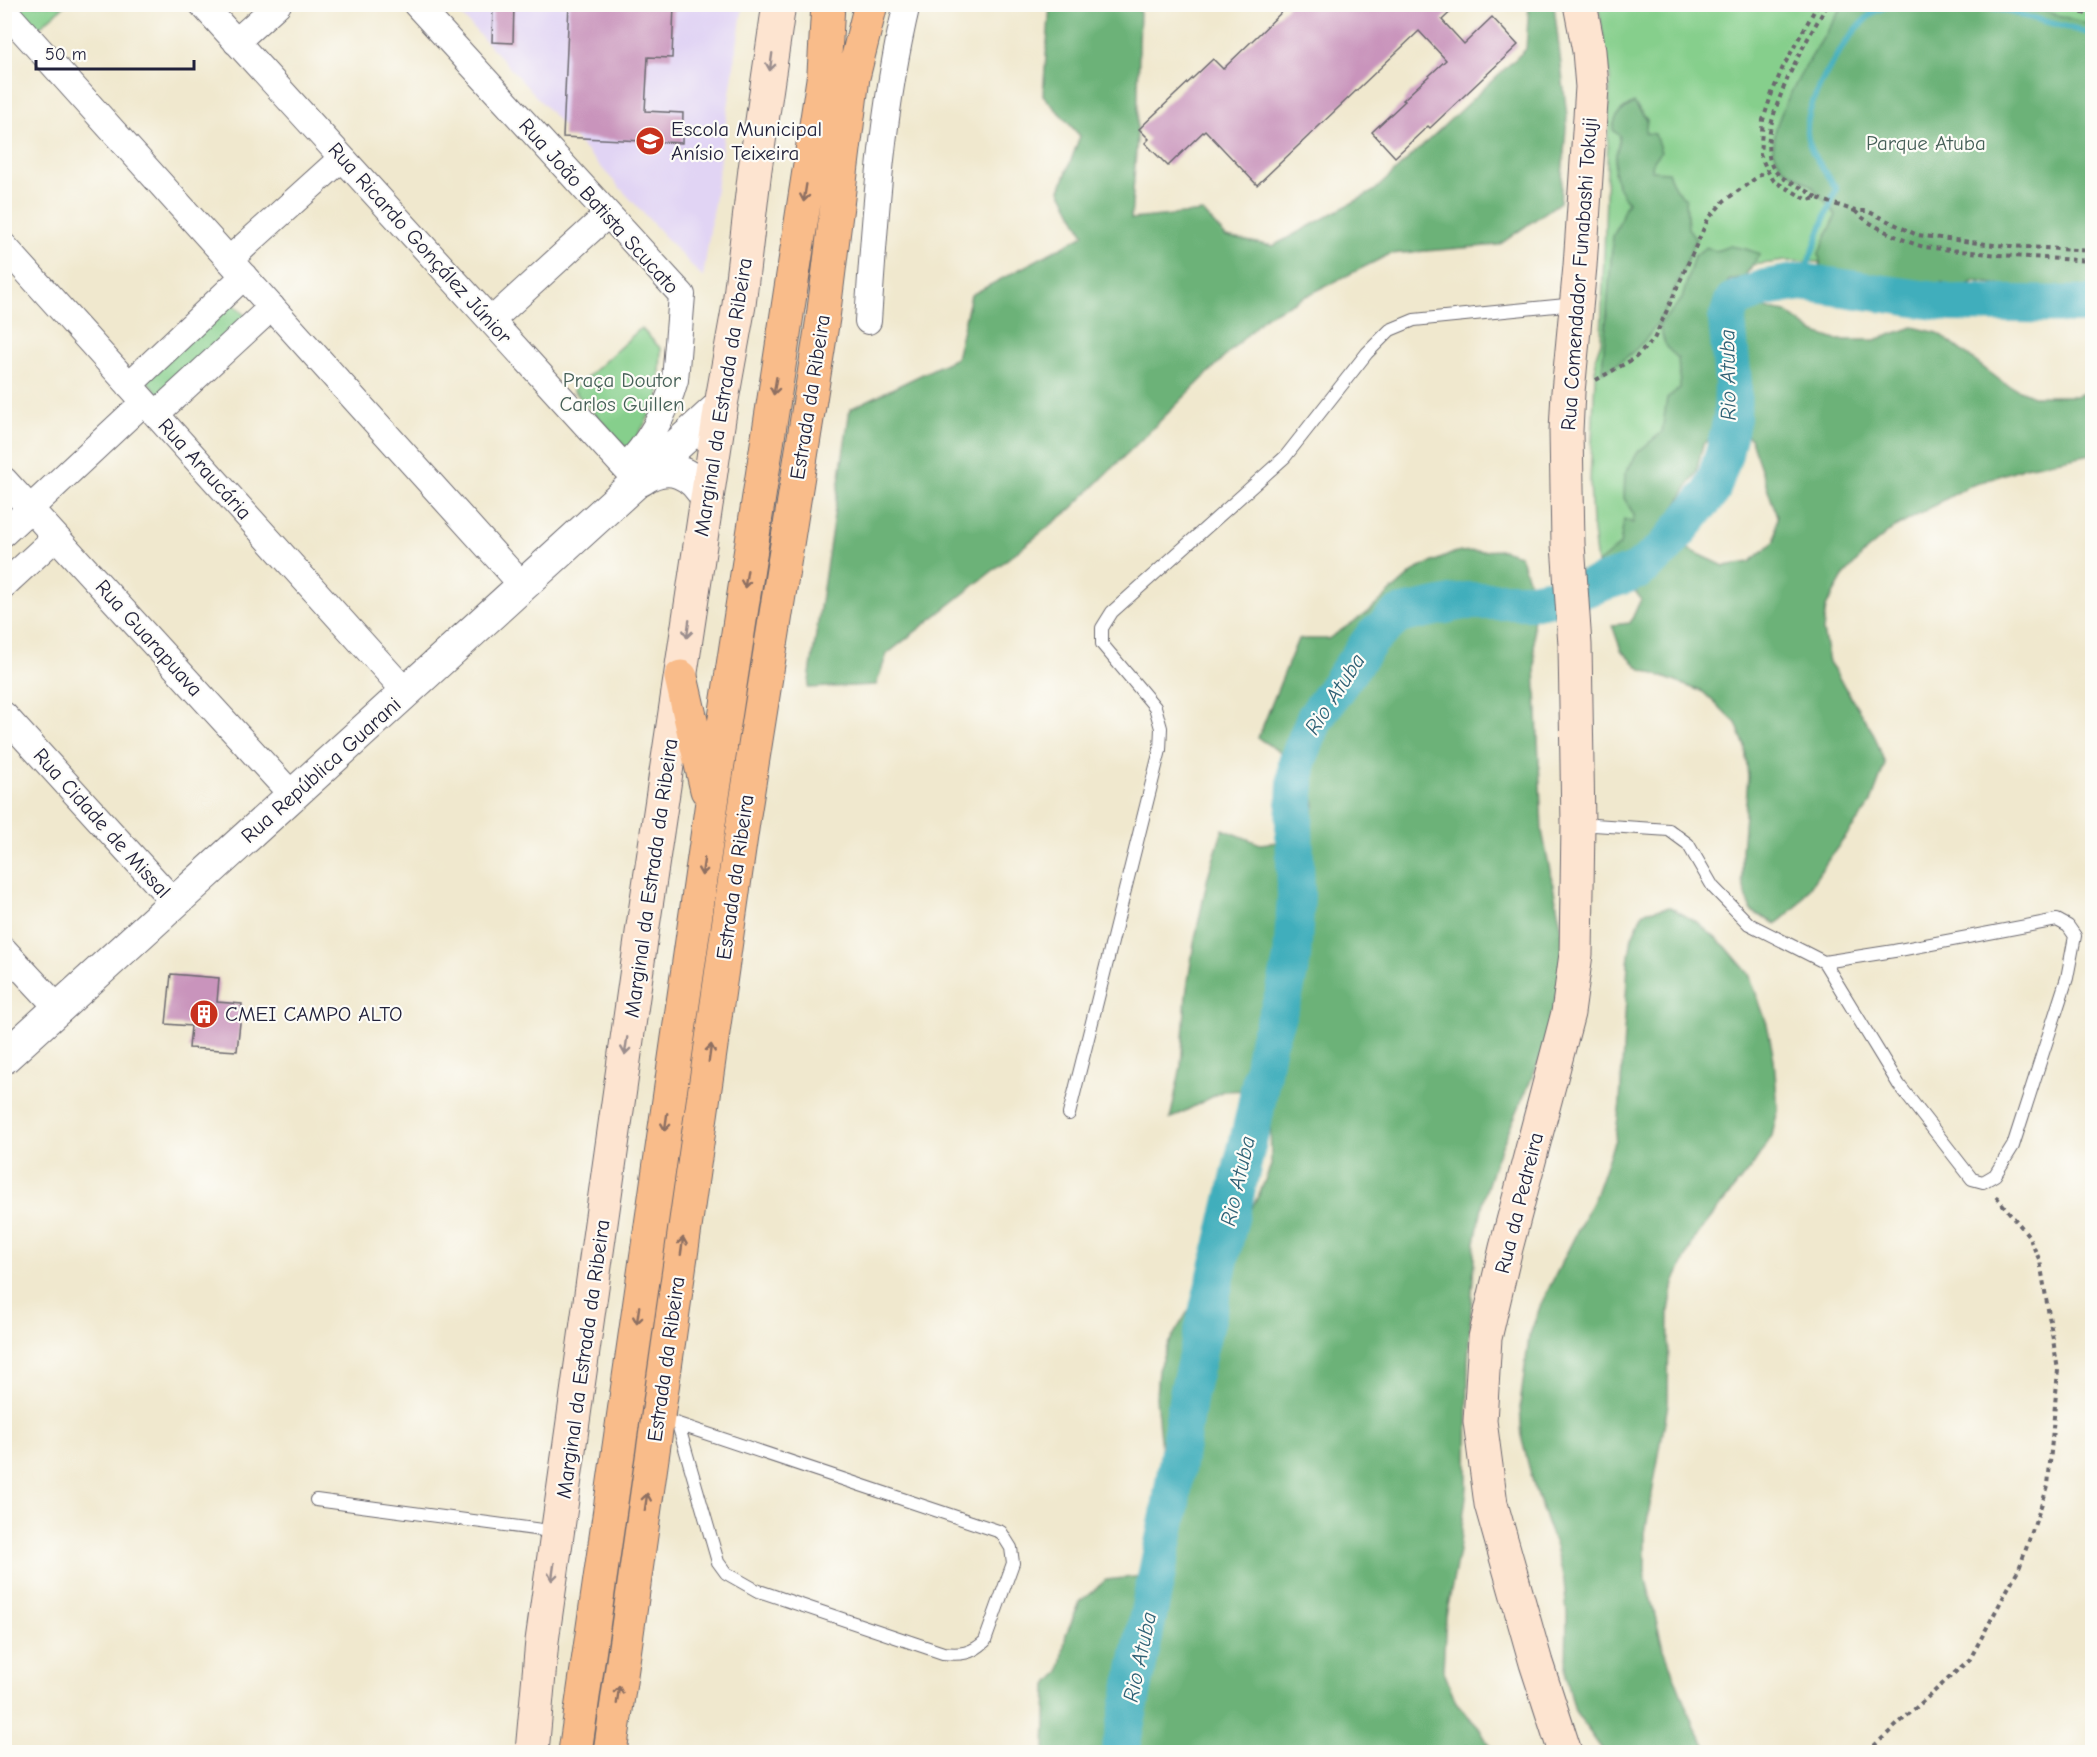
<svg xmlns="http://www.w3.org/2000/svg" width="2097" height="1757" font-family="'Comic Neue',sans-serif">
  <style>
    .built { fill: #e1d4f4 }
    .green { fill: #86cf8c; stroke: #547864; stroke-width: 1.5 }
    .forest { fill: #6cb278; stroke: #476a5a; stroke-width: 1.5; fill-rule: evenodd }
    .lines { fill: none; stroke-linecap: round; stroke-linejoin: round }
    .stream { stroke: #3faebc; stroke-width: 6 }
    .river { stroke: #3faebc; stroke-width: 38 }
    .building { fill: #c994bc }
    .service-casing { stroke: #6a676e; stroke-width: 14 }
    .minor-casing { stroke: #6a676e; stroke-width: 28 }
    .tertiary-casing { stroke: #6a676e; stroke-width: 34 }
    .secondary-casing { stroke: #6a676e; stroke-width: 35 }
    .primary-casing { stroke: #6a676e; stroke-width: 35 }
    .path { stroke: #6a676e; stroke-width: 4; stroke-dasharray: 4.5 4.5; stroke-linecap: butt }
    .service { stroke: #fff; stroke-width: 12 }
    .minor { stroke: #fff; stroke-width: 26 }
    .tertiary { stroke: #fff; stroke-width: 32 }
    .secondary { stroke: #fde4d0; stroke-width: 33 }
    .primary { stroke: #f9bc8a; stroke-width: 33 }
    .oneway { stroke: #9a8d8d }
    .oneway2 { stroke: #8e6f62 }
    .labels { text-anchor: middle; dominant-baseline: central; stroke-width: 4.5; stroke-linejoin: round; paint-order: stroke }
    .poi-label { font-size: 21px; fill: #22223b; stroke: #fdfcf7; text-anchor: start }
    .park-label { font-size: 21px; fill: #455f57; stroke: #fdfcf7 }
    .street-label { font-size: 21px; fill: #22223b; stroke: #fdfcf7 }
    .water-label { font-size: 22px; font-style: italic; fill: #2f6175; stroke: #fdfcf7 }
  </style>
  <rect width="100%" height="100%" fill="#fdfcf7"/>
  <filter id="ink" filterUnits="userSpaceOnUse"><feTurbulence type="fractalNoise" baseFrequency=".0167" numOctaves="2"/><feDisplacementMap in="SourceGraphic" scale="12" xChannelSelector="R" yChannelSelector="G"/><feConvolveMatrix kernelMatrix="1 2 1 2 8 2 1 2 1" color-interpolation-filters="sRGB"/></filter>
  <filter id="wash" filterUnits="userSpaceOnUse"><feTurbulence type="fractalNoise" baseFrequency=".008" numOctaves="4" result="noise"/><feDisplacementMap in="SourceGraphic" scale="24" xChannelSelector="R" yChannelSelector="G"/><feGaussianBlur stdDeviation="1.35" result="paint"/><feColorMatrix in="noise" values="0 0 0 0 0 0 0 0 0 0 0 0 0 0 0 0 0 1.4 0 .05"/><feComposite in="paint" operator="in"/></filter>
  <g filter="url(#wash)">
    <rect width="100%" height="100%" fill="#f0e8ce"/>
    <path class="built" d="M452,5H743L703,278Z"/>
    <path class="green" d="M13,5H65L36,30Z
      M1598,5H2092V290H2044L2038,298L2016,299L2013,290L2001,285L1975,281L1955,291L1942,282L1936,294L1915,292L1911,281L1872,279L1840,282L1821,271L1819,262L1786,261L1753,265L1744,277L1729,281L1720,299L1716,434L1703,444L1696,473L1678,500L1606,577L1598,572L1592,523L1590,481L1596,356L1601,342L1610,78Z
      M228,298L250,321L164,400L143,377Z
      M641,328L661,349L659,399L629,451L573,390Z"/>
    <path class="forest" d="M1844,4L2023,5L2092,25V290H2044L2038,298L2016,299L2013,290L2001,285L1975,281L1955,291L1942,282L1936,294L1915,292L1911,281L1872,279L1840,282L1821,271L1819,253L1836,215L1812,186L1782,167L1773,149L1776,127L1785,104L1802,72Z
      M1050,5L1140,7L1137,138L1131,219L1203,212L1226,237L1273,246L1374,191L1526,49L1529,5H1554L1567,116L1560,202L1499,245L1390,254L1266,316L1071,509L887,654L876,685L808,688L850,409L956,358L971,295L1084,235L1060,190L1080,136L1043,95Z
      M1634,103L1647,120L1645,133L1655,134L1661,152L1653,160L1652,171L1668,172L1675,188L1686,199L1688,228L1696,239C1671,295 1662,343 1602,372L1613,236C1621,224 1620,213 1628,202C1608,177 1614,165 1620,136L1613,130C1614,115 1621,110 1634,103Z
      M1730,246L1746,249L1760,254L1744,277L1729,280L1725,288L1737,286L1754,306L1786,312L1813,332L1836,340H1875L1913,327L1938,333L2005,384L2033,396H2076L2092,389V454L2025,467L1967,487L1891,530L1866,551L1843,577L1826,607L1823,631L1829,662L1874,734L1885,764L1870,805L1831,856L1796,907L1776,924L1751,911L1742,881V851L1748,777L1745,747L1736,723L1703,692L1641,669L1621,650L1612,625L1630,623L1641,599L1620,571L1606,577L1598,572L1597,564L1620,545L1624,519L1633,523L1634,515L1624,498L1625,474L1638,452L1662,432L1667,398L1680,388L1678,358L1666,347L1659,325L1682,299L1694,256L1706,247L1716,251ZM1722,418L1738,424L1751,440L1777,516L1775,541L1750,562L1724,566L1658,535L1696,473L1703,444L1716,434Z
      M1502,550L1520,555L1529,582L1533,619L1542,831L1566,950L1544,1050L1495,1162L1484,1197L1475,1242L1468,1362L1467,1488L1459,1551L1446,1616L1443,1669L1456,1702L1479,1728L1493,1752H1045L1047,1685L1060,1672L1066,1634L1080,1602L1106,1580L1152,1575L1176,1552L1183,1520L1161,1450L1156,1397L1158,1370L1168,1344L1259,1195L1271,1165L1270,1111L1253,1090L1223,1091L1170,1119L1181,1066L1186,995L1193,949L1208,876L1223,829L1260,844L1279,842L1311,819L1315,803L1301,766L1258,738L1298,639H1328L1368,612L1417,569L1456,552Z
      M1670,907L1698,923L1726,947L1749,974L1767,1024L1774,1059L1778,1110L1772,1136L1752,1166L1695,1238L1674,1283L1669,1311L1668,1404L1645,1533V1575L1662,1644L1694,1727L1709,1752H1604L1575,1712L1566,1677L1567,1614L1564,1580L1556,1547L1535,1490L1522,1440L1520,1405L1529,1337L1541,1304L1595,1196L1615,1139L1620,1103L1628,963L1632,937L1643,912Z"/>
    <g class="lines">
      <path class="stream" d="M1980,4L2092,34
        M1801,282L1836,189C1826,171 1808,153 1807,132C1806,98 1847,32 1874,12C1879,9 1886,7 1891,4"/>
      <path class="river" d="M1120,1752L1169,1515L1188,1394L1255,1112L1267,1044L1284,995L1292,958L1296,896L1294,825L1297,762L1315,718L1372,638L1398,615L1465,601H1531L1569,594L1637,571L1664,549L1711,492L1724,454L1732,418L1733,383L1727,320L1733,301L1765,288L1801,282L1950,303L2092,305"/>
    </g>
    <g id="blocks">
      <path class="building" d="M493,4H514L513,43L492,42Z
        M569,4H674L672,58L648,57L645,111L683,113L682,143L563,137Z
        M1290,4H1459L1442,20L1464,44L1492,17L1518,45L1430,128L1428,126L1395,157L1372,132L1405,101L1403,100L1446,60L1419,31L1257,185L1205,130L1168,166L1145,143L1149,139L1139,129L1213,59L1223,69Z
        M171,974L219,978L217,1002L242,1004L237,1051L189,1048L191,1026L166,1024Z"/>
    </g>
  </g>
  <g filter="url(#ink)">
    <use href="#blocks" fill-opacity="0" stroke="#6a676e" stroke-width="1.5"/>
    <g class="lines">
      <g class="service-casing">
        <path id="service" d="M1579,824L1669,830L1688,844L1713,887L1749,924L1824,962L1899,1085L1972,1179L1983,1182L1995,1175L2013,1146L2067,978L2075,936L2068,926L2057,920L1894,951L1824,962
          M1069,1114L1160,750L1161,728L1155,707L1102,644V628L1112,612L1285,457L1367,353L1390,330L1414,320L1576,304
          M659,1418L678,1424L1001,1532L1011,1548L1013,1563L985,1641C972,1654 960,1655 943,1653L756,1590L726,1573L718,1562L678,1424
          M316,1500L557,1532"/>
      </g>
      <g class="minor-casing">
        <path id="minor" d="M202,4L638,482
          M416,4L682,295L675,380C666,412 648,445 625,467
          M4,10L523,586
          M236,42L278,4
          M4,246L406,692
          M229,260L342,158
          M491,321L608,214
          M868,321C875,215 882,108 907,4
          M129,385L244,276
          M156,414L272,307
          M4,480L293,796
          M4,533L144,402
          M4,585L56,537
          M4,715L175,903
          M4,950L59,1009"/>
      </g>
      <g class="tertiary-casing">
        <path id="tertiary" d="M641,480C668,460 694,473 707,500
          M4,1058L721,405"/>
      </g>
      <g class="secondary-casing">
        <path id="secondary" d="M532,1752L542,1641L643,926L721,405L739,305L755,169L779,4
          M1565,1752L1536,1663L1491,1504L1480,1421L1485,1338L1506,1248L1568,1013L1576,954L1578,824L1575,645L1568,544L1566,431L1568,392L1580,266L1592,87L1589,51L1580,4"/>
      </g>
      <g class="primary-casing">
        <path id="primary" d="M681,677L707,790
          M575,1752L711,809L824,73L828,4
          M610,1752L744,815L823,318L853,77L871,4"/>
      </g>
      <path class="path" d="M1818,4L1783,67L1772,93L1763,120L1760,154L1767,170L1774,181L1808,200L1817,198L1855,211H1867L1917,235L1994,245L2092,251
        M2056,4L2092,16
        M2078,4L2092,9
        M1817,198C1805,187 1789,184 1778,174C1744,143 1809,35 1828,4
        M1855,211C1869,226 1904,241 1924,247L1998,255L2092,261
        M1596,380L1635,358L1654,339L1708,219L1724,201L1767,170
        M1867,1752L1970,1659L2020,1566L2048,1486L2058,1370L2040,1261L2028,1235L1994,1194"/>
      <use href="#service" class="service"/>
      <use href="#minor" class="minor"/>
      <use href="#tertiary" class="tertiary"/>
      <use href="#secondary" class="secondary"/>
      <use href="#primary" class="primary"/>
    </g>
    <defs><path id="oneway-shaft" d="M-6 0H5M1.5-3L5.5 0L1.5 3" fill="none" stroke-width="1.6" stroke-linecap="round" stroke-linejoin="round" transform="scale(1.5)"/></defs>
    <g class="oneway">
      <use href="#oneway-shaft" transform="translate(771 62) rotate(98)"/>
      <use href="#oneway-shaft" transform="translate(688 629) rotate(98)"/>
      <use href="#oneway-shaft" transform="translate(626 1046) rotate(98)"/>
      <use href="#oneway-shaft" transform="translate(553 1572) rotate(98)"/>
    </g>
    <g class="oneway2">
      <use href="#oneway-shaft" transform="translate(805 193) rotate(99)"/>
      <use href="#oneway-shaft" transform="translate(775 386) rotate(99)"/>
      <use href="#oneway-shaft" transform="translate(746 579) rotate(99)"/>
      <use href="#oneway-shaft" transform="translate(703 867) rotate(98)"/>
      <use href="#oneway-shaft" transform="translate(710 1053) rotate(-82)"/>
      <use href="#oneway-shaft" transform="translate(666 1122) rotate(98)"/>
      <use href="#oneway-shaft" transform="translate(682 1246) rotate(-82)"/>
      <use href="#oneway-shaft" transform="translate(638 1315) rotate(98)"/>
      <use href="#oneway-shaft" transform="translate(646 1502) rotate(-82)"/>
      <use href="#oneway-shaft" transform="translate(618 1695) rotate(-82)"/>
    </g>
  </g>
  <defs>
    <g id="school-disc" transform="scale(1.5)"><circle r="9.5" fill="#c8321e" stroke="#fdfcf7"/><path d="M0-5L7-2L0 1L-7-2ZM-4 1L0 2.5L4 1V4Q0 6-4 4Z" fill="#fff"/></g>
    <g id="building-disc" transform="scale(1.5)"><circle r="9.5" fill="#c8321e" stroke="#fdfcf7"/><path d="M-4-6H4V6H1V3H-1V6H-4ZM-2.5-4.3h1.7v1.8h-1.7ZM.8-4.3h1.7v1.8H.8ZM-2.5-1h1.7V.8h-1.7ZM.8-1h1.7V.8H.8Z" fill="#fff"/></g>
  </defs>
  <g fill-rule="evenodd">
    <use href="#school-disc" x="650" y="141"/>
    <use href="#building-disc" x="204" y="1014"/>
  </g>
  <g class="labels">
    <g class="poi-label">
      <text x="671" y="129">Escola Municipal<tspan x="671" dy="24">Anísio Teixeira</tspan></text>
      <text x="225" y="1014">CMEI CAMPO ALTO</text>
    </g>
    <g class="park-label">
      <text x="1926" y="143">Parque Atuba</text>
      <text x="622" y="380">Praça Doutor<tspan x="622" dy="24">Carlos Guillen</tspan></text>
    </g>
    <g class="street-label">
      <text transform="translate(599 206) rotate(48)">Rua João Batista Scucato</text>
      <text transform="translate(420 243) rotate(48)">Rua Ricardo Gonçález Júnior</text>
      <text transform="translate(1579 274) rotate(-86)">Rua Comendador Funabashi Tokuji</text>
      <text transform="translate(723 397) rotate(-81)">Marginal da Estrada da Ribeira</text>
      <text transform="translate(810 397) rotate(-81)">Estrada da Ribeira</text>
      <text transform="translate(205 469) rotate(48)">Rua Araucária</text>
      <text transform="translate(149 638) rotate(48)">Rua Guarapuava</text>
      <text transform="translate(321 770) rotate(-42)">Rua República Guarani</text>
      <text transform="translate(102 823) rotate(48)">Rua Cidade de Missal</text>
      <text transform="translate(735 877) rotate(-82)">Estrada da Ribeira</text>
      <text transform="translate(651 878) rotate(-82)">Marginal da Estrada da Ribeira</text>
      <text transform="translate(1519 1203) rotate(-76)">Rua da Pedreira</text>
      <text transform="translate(583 1359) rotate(-82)">Marginal da Estrada da Ribeira</text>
      <text transform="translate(666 1359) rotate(-82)">Estrada da Ribeira</text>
    </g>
    <g class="water-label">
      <text transform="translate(1728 375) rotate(-91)">Rio Atuba</text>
      <text transform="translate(1335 694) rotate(-57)">Rio Atuba</text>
      <text transform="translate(1238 1181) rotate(-77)">Rio Atuba</text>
      <text transform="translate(1140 1657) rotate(-78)">Rio Atuba</text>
    </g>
  </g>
  <rect width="2097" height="1757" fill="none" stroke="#fdfcf7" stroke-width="24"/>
  <path d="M36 60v9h158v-9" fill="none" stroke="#22223b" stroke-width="3"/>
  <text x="45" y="60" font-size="18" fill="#22223b" stroke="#fdfcf7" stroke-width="4.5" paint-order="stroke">50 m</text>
</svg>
